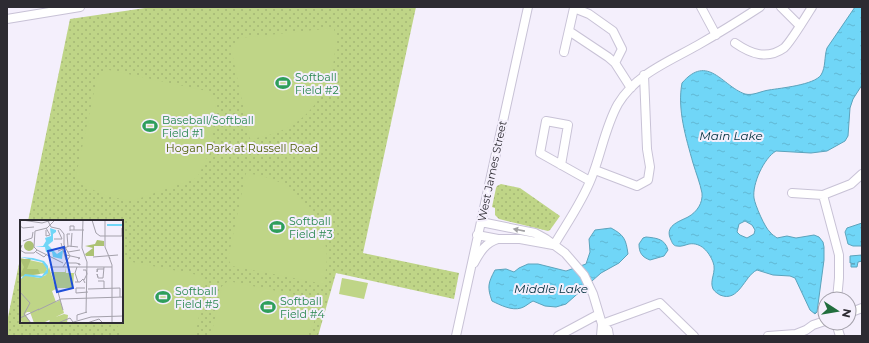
<svg xmlns="http://www.w3.org/2000/svg" width="869" height="343" font-family="Montserrat,sans-serif">
  <style>
    .green { fill: url(#green-dots) }
    .pitch { fill: #bfd587 }
    .water { fill: url(#water-ripples); stroke: #5ca3bc; fill-rule: evenodd }
    .lines { fill: none; stroke-linecap: round; stroke-linejoin: round }
    .minor-casing { stroke: #c8c2d6; stroke-width: 10 }
    .minor { stroke: #fff; stroke-width: 8 }
    .oneway { fill: #a0a0a3 }
    .labels { text-anchor: middle; dominant-baseline: central; stroke-width: 4; stroke-linejoin: round; paint-order: stroke }
    .leisure-label { font-size: 11px; fill: #27864d; stroke: #f4effc; text-anchor: start }
    .park-label { font-size: 11px; fill: #4c5e01; stroke: #f4effc }
    .street-label { font-size: 11px; fill: #2d2b32; stroke: #f4effc }
    .water-label { font-size: 12px; font-style: italic; fill: #002f3d; stroke: #f4effc }
    .inset-river { fill: none; stroke: #70d6f7; stroke-width: 2 }
    .inset-road { fill: none; stroke: #a4a1ab; stroke-width: 1 }
    .view { fill: #1d4ed8; fill-opacity: 0.15; stroke: #1d4ed8; stroke-width: 2 }
    .inset-edge { fill: none; stroke: #2d2b32; stroke-width: 2 }
  </style>
  <defs>
    <pattern id="green-dots" width="8" height="8" patternUnits="userSpaceOnUse"><rect width="8" height="8" fill="#bfd587"/><path d="M2 2h.1M6 6h.1" fill="none" stroke="#a4b775" stroke-width="1.8" stroke-linecap="round"/></pattern>
    <pattern id="water-ripples" width="26" height="14" patternUnits="userSpaceOnUse"><rect width="26" height="14" fill="#70d6f7"/><path d="M2 4q2-2 4 0t4 0M15 11q2-2 4 0t4 0" fill="none" stroke="#61b8d4"/></pattern>
  </defs>
  <rect width="100%" height="100%" fill="#f4effc"/>
  <path class="green" d="M152,7H416L363,253L459,273L454,299L336,273L318,336H7V322L21,254V322H122V221H28L70,19Z
    M501,184L520,188L560,216L550,230L548,231L499,219L495,215V208L492,207L496,188L497,186Z"/>
  <path class="pitch" d="M334,28C340,65 324,106 291,126C278,133 265,137 250,139L231,48L239,38Z
    M109,70L207,91L213,96L216,103L211,150L197,178L132,201L107,196L80,184L76,176L97,78Z
    M246,173C257,175 269,177 279,182C306,196 325,225 327,256C327,265 325,275 324,284L232,266L228,259Z
    M122,260L203,276L206,282L195,336H123L115,322H122Z
    M342,278L368,283L364,299L339,294Z
    M228,281L320,300L313,326L307,336H211L222,286Z"/>
  <path class="water" d="M855,7H862V85L853,99L850,108L848,136L845,141L827,151L811,153L776,151C764,158 752,184 754,198C755,205 765,228 770,232C772,235 775,236 777,238L787,236L796,238L814,235L819,237L823,242L824,247V260L817,312L815,314L810,310L795,278L790,276L773,275L757,270C744,276 739,303 720,295C717,293 715,292 713,289C709,280 717,272 713,262C709,252 701,242 689,244C685,245 681,247 677,246C673,246 672,242 671,240C664,226 678,222 688,217C697,212 703,203 702,193C700,183 696,173 693,163C686,138 677,109 682,83C708,53 722,86 745,94C753,96 761,91 769,90C781,88 814,85 821,75C826,67 824,57 827,48ZM745,221L752,225L755,230L754,234L747,238L740,235L737,232L739,224Z
    M862,223V246H853L848,244L845,232L847,228Z
    M611,228C624,235 626,239 628,254L619,263L601,273L566,304L556,307L545,306L533,301C529,303 525,307 521,308C512,311 500,305 492,301C487,287 488,283 495,270L506,269L514,272L519,268L528,264H538L566,271L586,264L590,252L589,239L595,230Z
    M646,237C657,238 665,239 668,250L664,256L650,260C642,257 639,253 639,244L643,238Z
    M862,255V261L858,262L857,267H851V264H855L850,263V256Z"/>
  <g class="lines">
    <g class="minor-casing">
      <path id="minor" d="M701,7L716,35
        M781,7L800,26
        M7,19L80,7
        M569,31L608,57L615,63L631,88
        M735,43C751,54 767,60 784,48C790,43 807,15 812,7
        M564,52L574,8L589,14L613,31L622,49L615,63
        M561,165L568,125L546,121L540,153L590,181
        M595,170L637,186L648,180L650,167L647,149L644,75
        M792,193L823,195L851,184L862,174
        M823,195L839,255V278L837,299
        M481,222L535,233L546,239L565,253L584,275L593,294L602,324L601,336
        M477,235L498,239H520L553,245
        M554,245C567,223 582,202 591,179C601,155 605,127 618,104C636,74 668,62 698,45C719,33 740,20 760,7
        M474,263C480,252 485,243 498,239
        M849,313L862,308
        M836,323L840,336
        M602,324L660,303L694,336
        M602,324L608,330L609,336
        M456,336L528,7
        M558,336L599,314
        M768,336L796,334L806,330L813,325L825,321"/>
    </g>
    <use href="#minor" class="minor"/>
  </g>
  <defs><path id="oneway-solid" d="M-6-.8H1V-3.2L6.5 0L1 3.2V.8H-6Z"/></defs>
  <use class="oneway" href="#oneway-solid" transform="translate(519 230) rotate(-169)"/>
  <defs>
    <g id="stadium-bare" transform="scale(1.2)"><path d="M0-5a6.5 5 0 1 0 0 10a6.5 5 0 1 0 0-10ZM-3.5-1.8h7v3.6h-7Z" fill="#2e9e5b" stroke="#f4effc" stroke-width="2.5" paint-order="stroke"/></g>
  </defs>
  <g fill-rule="evenodd">
    <use href="#stadium-bare" x="283" y="83"/>
    <use href="#stadium-bare" x="150" y="126"/>
    <use href="#stadium-bare" x="277" y="227"/>
    <use href="#stadium-bare" x="163" y="297"/>
    <use href="#stadium-bare" x="268" y="307"/>
  </g>
  <g class="labels">
    <g class="leisure-label">
      <text x="295" y="77">Softball<tspan x="295" dy="13">Field #2</tspan></text>
      <text x="162" y="120">Baseball/Softball<tspan x="162" dy="13">Field #1</tspan></text>
      <text x="289" y="221">Softball<tspan x="289" dy="13">Field #3</tspan></text>
      <text x="175" y="291">Softball<tspan x="175" dy="13">Field #5</tspan></text>
      <text x="280" y="301">Softball<tspan x="280" dy="13">Field #4</tspan></text>
    </g>
    <g class="park-label">
      <text x="242" y="148">Hogan Park at Russell Road</text>
    </g>
    <g class="street-label">
      <text transform="translate(492 171) rotate(-78)">West James Street</text>
    </g>
    <g class="water-label">
      <text x="731" y="135">Main Lake</text>
      <text x="551" y="288">Middle Lake</text>
    </g>
  </g>
  <g transform="translate(20 220)">
    <rect width="103" height="103" fill="#f4effc"/>
    <path d="M0,38L23,43L27,48L26,53L0,57ZM29,47L36,69L32,71L36,82L40,80L44,93L23,103H14L10,92H7L5,94L11,103H2L0,98V60L5,55L19,58L26,55ZM45,47L46,53H54L53,68H37L31,52H45ZM44,94L48,95L47,103H29L30,99Z" fill="#bfd587"/>
    <path d="M77,20L84,21V26H74V36H66L65,34L73,28L65,26L75,24ZM4 26a5 5 0 1 1 10 0a5 5 0 1 1-10 0ZM0,39H11L7,49H18L20,54L0,56L4,47Z" fill="#acc274"/>
    <path d="M30,8L36,10V12L33,14V21L28,25L37,34L43,30L42,39L33,37L32,32H26L25,27H15L23,26L26,21L25,18L31,16ZM0,37L13,38L24,41L28,46V53L21,58L5,56L0,60L5,54L22,56L27,49L22,42Z" fill="#70d6f7"/>
    <path class="inset-river" d="M87,5H103"/>
    <path class="inset-road" d="M2,0L22,3L32,0M63,0L62,28L67,42L66,93M72,0L76,13L80,16H102V8M85,0V27L90,39M28,1L31,7L40,9L44,14V25L50,36L43,47M0,6L3,8L14,7M26,8L30,15L26,16V10M50,10H64M50,11V6H54V10M34,19H42L38,10M3,21L12,18L13,12M41,23L46,40M2,25L0,30L5,33H14L17,30M48,27L47,14H50M51,27L52,13M17,30L14,27L15,11L27,8L35,0M17,30L43,43M38,31L49,26L58,27M16,32L24,37L27,34M48,32L60,30M46,35L60,38L58,39M73,37L98,35M89,37L92,45V103M46,40L48,43H56L60,44V45L58,44M57,47L55,53L58,62M78,49L77,52V49H84M63,50H66L67,54L64,60M103,55V94M78,57L77,54L78,58H83L84,47M78,61H84V68M55,62H60L63,59L65,63M65,68H56V73L68,72M68,69L100,68V77M0,72L10,83L4,94L11,103M18,90L41,79L103,77M43,90L31,47H92M0,98L19,89M57,100V95L67,92M38,103L50,98L53,102M50,103L71,97L103,96M67,103L79,99L82,102"/>
    <path class="view" d="M44,27L53,68L37,72L28,31Z"/>
    <rect width="103" height="103" class="inset-edge"/>
  </g>
  <rect width="869" height="343" fill="none" stroke="#2d2b32" stroke-width="16"/>
  <g transform="translate(837 311) rotate(102)"><circle r="19" fill="#f4effc" stroke="#a4a1ab"/>
  <path d="M0-3L7 15L0 10L-7 15Z" fill="#216e3d"/>
  <text y="-6" font-size="11" font-weight="bold" text-anchor="middle" fill="#2d2b32">N</text>
  </g>
</svg>
